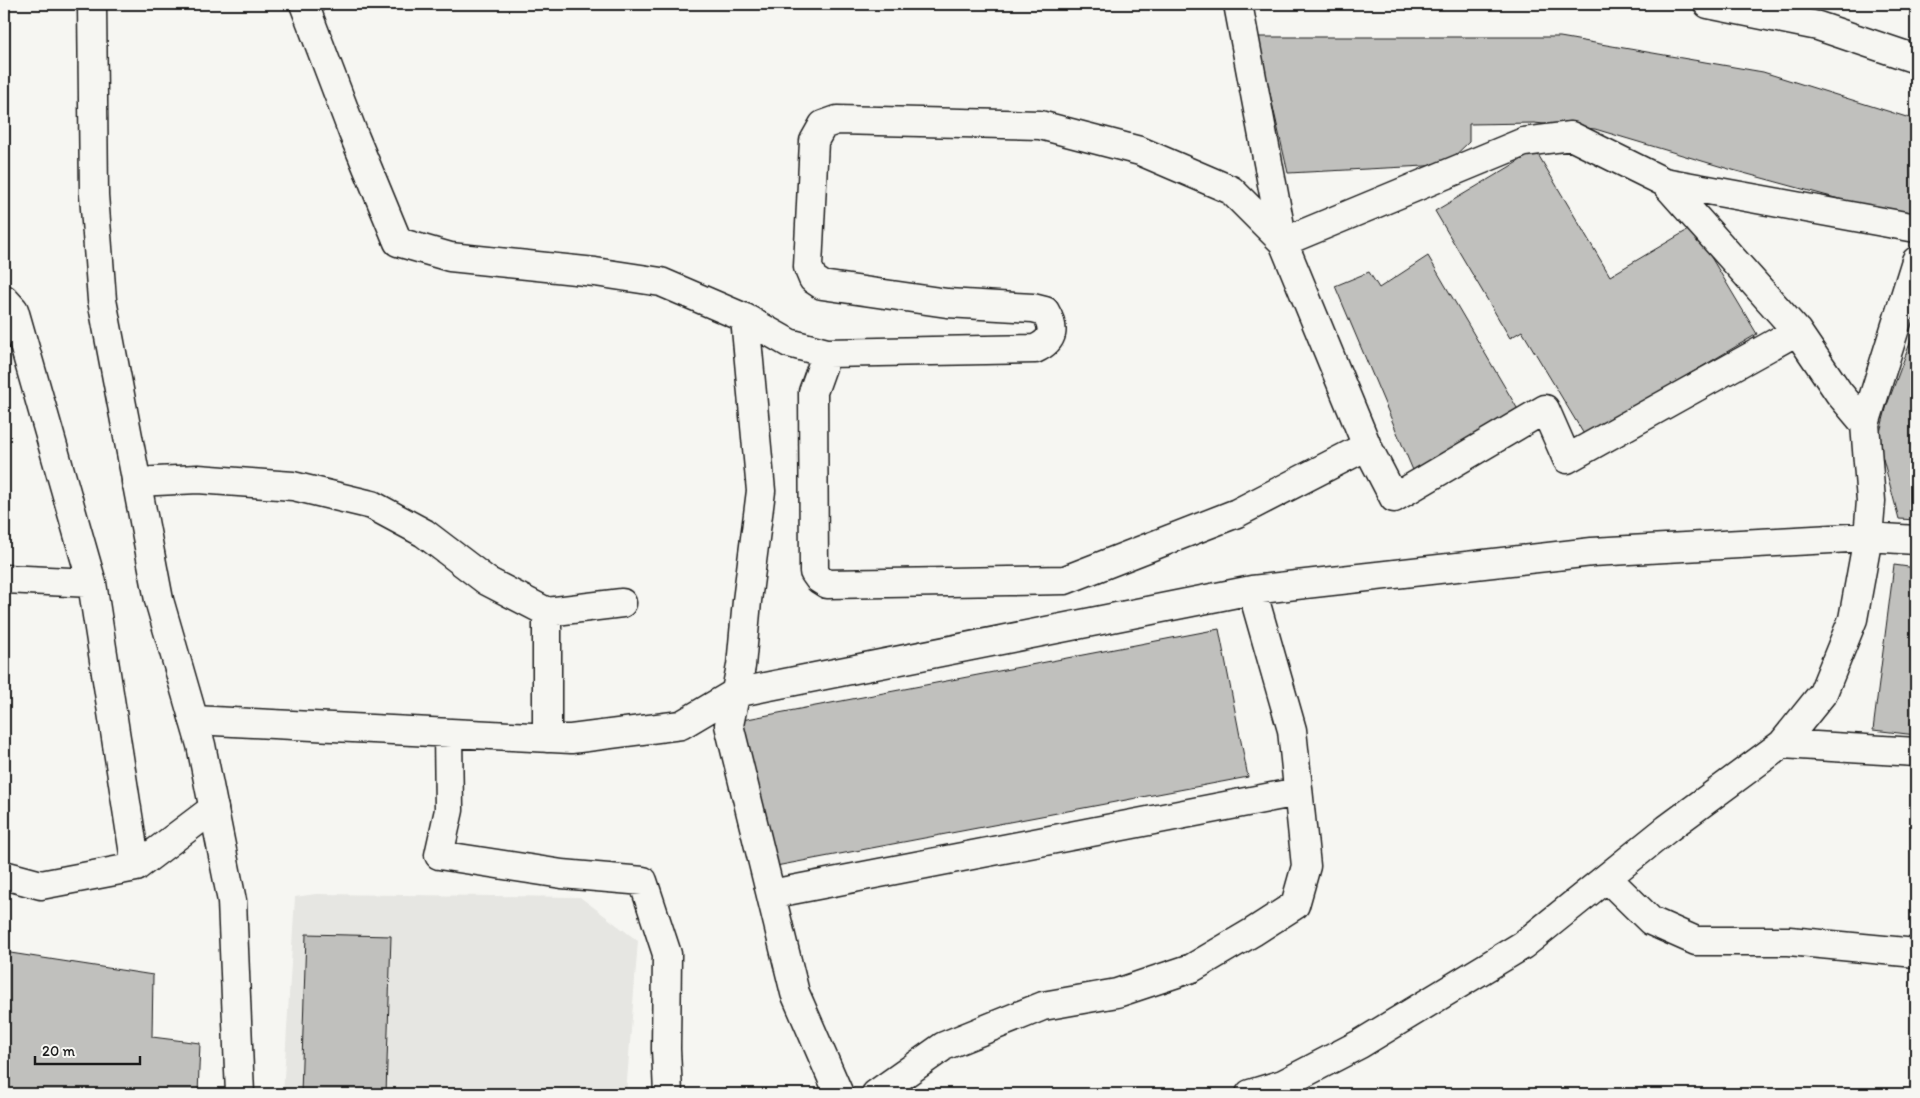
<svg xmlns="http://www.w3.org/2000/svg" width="1920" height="1098" font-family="Itim,sans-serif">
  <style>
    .built { fill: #e6e6e2 }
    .building { fill: #c0c0bd; stroke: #1c1c1c }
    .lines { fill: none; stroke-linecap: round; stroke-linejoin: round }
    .minor-casing { stroke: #1c1c1c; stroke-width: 31 }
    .tertiary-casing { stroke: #1c1c1c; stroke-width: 31 }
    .minor { stroke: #f6f6f2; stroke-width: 28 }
    .tertiary { stroke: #f6f6f2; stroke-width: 28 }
  </style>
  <rect width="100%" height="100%" fill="#f6f6f2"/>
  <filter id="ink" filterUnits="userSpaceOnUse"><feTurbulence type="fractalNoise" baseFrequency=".02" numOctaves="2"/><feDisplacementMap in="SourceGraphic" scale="10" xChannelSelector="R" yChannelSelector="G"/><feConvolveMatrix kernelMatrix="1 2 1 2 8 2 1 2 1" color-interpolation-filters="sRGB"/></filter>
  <g filter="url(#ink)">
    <path class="built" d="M316,894L580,897L638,941L626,1094H283L295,897Z"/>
    <path class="building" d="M1257,37H1560L1763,72L1916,120V220L1729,169L1595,129L1534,123L1469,124V142L1445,165L1288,173Z
      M1536,151L1610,276L1693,227L1757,334L1585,436L1522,331L1510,338L1435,211Z
      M1428,256L1520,413L1415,475L1335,286L1369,272L1379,288Z
      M1916,327V520L1899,519L1878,440L1887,405Z
      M1894,565L1916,568V735L1873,730Z
      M1219,629L1248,777L776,866L742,720Z
      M306,934L391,936L386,1094H301Z
      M4,952L153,975L152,1037L200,1043L198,1094H4Z"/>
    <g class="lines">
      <g class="minor-casing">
        <path id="minor" d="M304,4L353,133L398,242L450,257L595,272L661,282L745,318L789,343L827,353L1035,349C1055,340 1055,328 1045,311L1033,308L947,303L822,285L813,279L808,267L814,141L823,125L837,120L1040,125L1140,151L1231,190L1283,242L1524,142L1571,136L1664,182L1797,331L1839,393L1865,424L1871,501L1868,537L1853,619L1823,693L1782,744L1667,829L1523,945L1360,1044L1283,1084L1250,1094
          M1238,4L1283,242L1367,446L1394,498L1545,409L1567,459L1797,331
          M1664,182L1916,228
          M4,299L14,310L92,583L136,867
          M745,318L761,491L747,601L741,666L729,725L795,993L839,1094
          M827,353L813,392L814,572L819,579L827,584L1065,580L1237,513L1367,446
          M1865,424L1916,261
          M136,482L198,479L293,486L372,505L424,533L487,581L547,612
          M4,579L92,583
          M194,720L571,739L681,725L735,693L1252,590L1592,552L1868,537L1916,540
          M448,734L449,810L439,855L562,874L643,881L667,954L666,1049L668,1094
          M547,738V612L622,603
          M1782,744L1916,752
          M4,875L41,885L136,867L214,808
          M1607,878L1651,921L1696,941H1789L1916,953
          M771,894L1298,792
          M876,1094L944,1046L1043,1006L1117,993L1192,968L1253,932L1295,905L1306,866L1292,730L1252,590"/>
      </g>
      <g class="tertiary-casing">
        <path id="tertiary" d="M92,4L94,195L102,300L159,600L201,745L232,901L240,1094
          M1708,4L1818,26L1916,59"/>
      </g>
      <use href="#minor" class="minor"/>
      <use href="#tertiary" class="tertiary"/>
    </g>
  </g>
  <rect width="1920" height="1098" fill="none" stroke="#f6f6f2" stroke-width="20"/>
  <rect x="10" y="10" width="1900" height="1078" fill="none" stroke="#1c1c1c" stroke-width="2" filter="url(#ink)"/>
  <path d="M35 1056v8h105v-8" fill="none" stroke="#1c1c1c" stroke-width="2.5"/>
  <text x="42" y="1056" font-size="15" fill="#1c1c1c" stroke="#f6f6f2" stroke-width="4" paint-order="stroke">20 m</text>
</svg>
